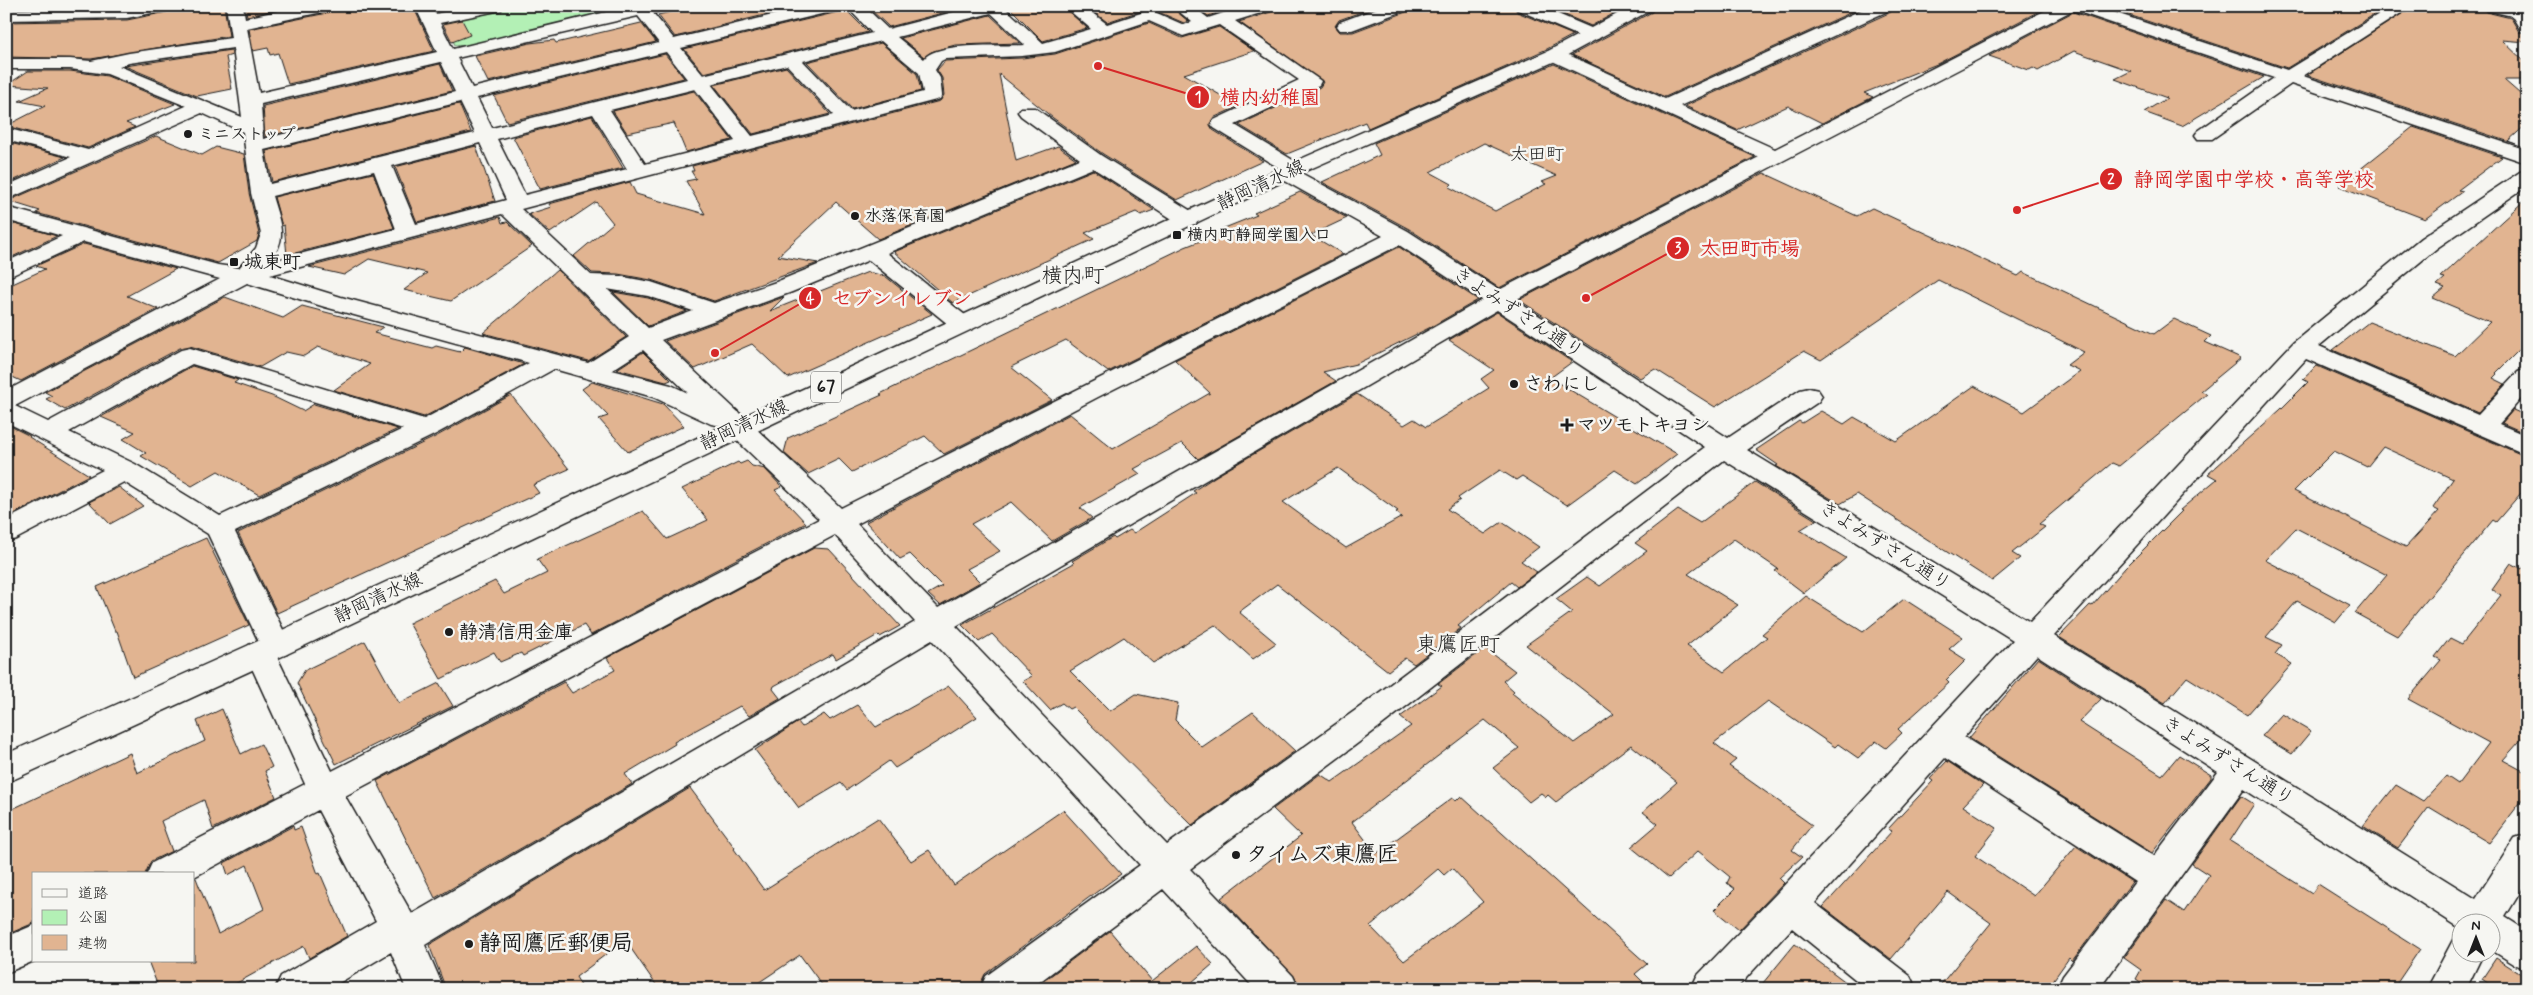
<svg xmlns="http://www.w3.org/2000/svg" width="2533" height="995" font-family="Mynerve,'Klee One',sans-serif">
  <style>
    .green { fill: #b3f0b5; stroke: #688668 }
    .building { fill: #e1b491; stroke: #1c1c1c; fill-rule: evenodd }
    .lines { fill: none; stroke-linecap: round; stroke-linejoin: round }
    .minor-casing { stroke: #1c1c1c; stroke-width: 3 }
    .major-casing { stroke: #1c1c1c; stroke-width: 3 }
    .minor { fill: #f6f6f2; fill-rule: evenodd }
    .major { fill: #f6f6f2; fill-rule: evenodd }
    .poi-dot { fill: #1c1c1c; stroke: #f6f6f2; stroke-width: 2 }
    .labels { text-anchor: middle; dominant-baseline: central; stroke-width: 5; stroke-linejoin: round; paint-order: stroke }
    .far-poi-label { font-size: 16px; font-weight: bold; fill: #1c1c1c; stroke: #f6f6f2; text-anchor: start }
    .far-quarter-label { font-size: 18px; fill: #1c1c1c; stroke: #f6f6f2 }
    .shield { fill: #f6f6f2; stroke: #5d5d5c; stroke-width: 1 }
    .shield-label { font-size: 18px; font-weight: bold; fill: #1c1c1c }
    .street-label { font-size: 19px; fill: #1c1c1c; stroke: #f6f6f2 }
    .poi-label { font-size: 19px; font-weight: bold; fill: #1c1c1c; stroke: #f6f6f2; text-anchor: start }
    .quarter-label { font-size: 21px; fill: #1c1c1c; stroke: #f6f6f2 }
    .near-poi-label { font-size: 22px; font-weight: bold; fill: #1c1c1c; stroke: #f6f6f2; text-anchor: start }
    .leader { fill: none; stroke: #d62828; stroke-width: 2 }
    .callout-dot { fill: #d62828; stroke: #f6f6f2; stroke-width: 2 }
    .mark-label { font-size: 15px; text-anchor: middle; font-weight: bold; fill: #fff }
    .callout-label { font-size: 20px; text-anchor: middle; font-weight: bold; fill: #d62828; stroke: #f6f6f2; stroke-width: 5; stroke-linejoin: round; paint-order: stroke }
  </style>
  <rect width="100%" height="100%" fill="#f6f6f2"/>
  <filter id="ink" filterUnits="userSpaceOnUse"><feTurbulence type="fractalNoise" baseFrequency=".02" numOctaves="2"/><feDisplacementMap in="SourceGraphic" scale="10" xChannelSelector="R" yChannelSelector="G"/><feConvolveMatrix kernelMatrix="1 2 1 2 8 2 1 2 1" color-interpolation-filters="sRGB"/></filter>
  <g filter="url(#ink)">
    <path class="green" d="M511,6H626L627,8L623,11L465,46L455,45L445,23L451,19Z"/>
    <path class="building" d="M171,6H224L229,36L91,59L6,57V22L127,20L167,12Z
      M245,6H292L247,16Z
      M337,6H413L434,51L288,84L278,53L270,55L268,48L253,51L249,29L327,13Z
      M696,6H801L675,37L658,15Z
      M842,6L868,32L704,73L684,49L838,12Z
      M867,6H969L889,27Z
      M1008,6H1062L1087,28L1043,41Z
      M1086,6H1170L1188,21L1184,23L1149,8L1107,22Z
      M1195,6H1238L1208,16Z
      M1274,6H1377L1339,20L1335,26L1340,32H1353L1406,12L1409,6H1514L1517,12L1573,35L1547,49L1368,128L1365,122L1287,154L1239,125L1320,87L1323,82L1239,22L1271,12Z
      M1544,6H1628L1591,26Z
      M1655,6H1865L1665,97L1572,55L1652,12Z
      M1894,6H2049L1937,64L1864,93L1873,97L1822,123L1788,106L1737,130L1685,106L1891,12Z
      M2102,6H2388L2287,68Z
      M2414,6H2482L2486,12L2511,18L2519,32L2524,33L2527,42L2502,40L2527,64V80H2504L2527,100V124L2508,141L2516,144L2307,75Z
      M2073,12L2264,77L2182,126L2144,112L2167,98L2115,79L2131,71L2074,51L2038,71L2033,68L2029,70L1989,56Z
      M990,15L1020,43L955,45L931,52L924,57L901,38Z
      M462,20L470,35L452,42L443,24Z
      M641,23L656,42L488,82L475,56L530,43L554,40L556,43Z
      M1149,23L1182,38L1219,27L1254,51L1184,74L1239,106L1213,118L1210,125L1213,130L1263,161L1177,200L1103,154L1053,118L999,74L1016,161L1058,146L1076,159L878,239L836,202L778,256L818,263L714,301L651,280L618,274L592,273L574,256L613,223L596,202L550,233L529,214L551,207L549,204L630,182L636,194L705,214L686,181L696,179L691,171H694L692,166L940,101L944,95L942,78L937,70L945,61L1022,58L1055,54Z
      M881,43L917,74L921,91L852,109L807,62Z
      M231,50L232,55L226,57L232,89L197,96L125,66Z
      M665,54L684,78L507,122L494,96Z
      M440,64L452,91L265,137L263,106Z
      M1554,64L1755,157L1499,288L1409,229L1322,182L1380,155L1374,143ZM1484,143L1557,176L1542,182L1546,184L1495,211L1449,187L1452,184L1430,172Z
      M786,67L830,114L753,134L714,85Z
      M28,71H70L107,76L175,104L126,123L135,127L88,148L6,126L45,106L19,101L48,88L7,85Z
      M694,91L732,140L686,152L674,123L627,133L613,111Z
      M459,104L471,132L272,182L266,151Z
      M592,116L623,168L540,189L513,137Z
      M2413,127L2502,157L2458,190L2463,191L2425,219L2339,186Z
      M156,136L202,155L216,147L244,154L249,193L259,234L257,241L218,263L36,213L40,211L8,201Z
      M6,142L65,157L6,184Z
      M476,146L495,201L417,222L395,167Z
      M1093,170L1154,210L1141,215L1136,212L1085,233L1094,239L953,303L894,252Z
      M373,173L394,228L287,255L284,225L282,226L274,197Z
      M1764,173L1857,216L1872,208L2018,276L2023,272L2154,334L2174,319L2211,336L2205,342L2241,358L2201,391L2207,394L2119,466L2112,463L2039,524L2045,527L2012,553L2020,558L1992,581L1857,494L1840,504L1776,466L1778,465L1756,450L1799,421L1802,423L1821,411L1844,424L1854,417L1896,441L1974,386L2024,412L2080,371L2067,365L2084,352L1938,280L1821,360L1804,351L1715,407L1655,369L1640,378L1519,300Z
      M1300,192L1347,218L1311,235L1343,254L1108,372L1066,340L1011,367L1052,400L944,454L925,436L852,472L839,459L808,474L784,453L788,438L882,395L880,394L1185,247L1225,231L1222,229L1257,215L1254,213Z
      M2527,198V342L2496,373L2497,374L2493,378L2505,384L2478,413L2333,350L2369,322L2455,356L2490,322L2433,298L2445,288L2437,285L2445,278L2441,277Z
      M500,217L502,223L507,222L532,246L451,301L404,290L427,273L369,259L344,275L309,267Z
      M15,224L57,236L10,258L6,257V229Z
      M84,244L176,269L127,296L158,309L21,381L6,374V287L45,269L36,266Z
      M1399,247L1478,300L1429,328L1356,364L1323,372L1336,381L1198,459L1182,443L1134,469L1140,474L1080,508L1092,518L1052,541L1011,502L971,524L1000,551L967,569L980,582L940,605L928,594L942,586L910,554L900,559L866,522L1070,414L1113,449L1210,393L1175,360Z
      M557,270L626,337L588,361L483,333Z
      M868,272L885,276L932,314L788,378L752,344L695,369L665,341L784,297L770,311Z
      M613,292L648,298L687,311L648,326Z
      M225,297L283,318L302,306L383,327L374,333L432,348L436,346L460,352L465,347L524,364L424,417L334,390L370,364L318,347L304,356L286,352L260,367L190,346L180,348L65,410L46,399L52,396L45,392Z
      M1497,312L1572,362L1550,378L1677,454L1637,484L1615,470L1567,505L1522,476L1516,480L1500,470L1458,498L1460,500L1447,509L1485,534L1502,522L1539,547L1521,561L1537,572L1517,587L1511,582L1458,626L1461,628L1414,664L1405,658L1388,671L1277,584L1239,612L1276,643L1253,659L1215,625L1153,663L1124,637L1070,671L1110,711L1136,694L1178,703L1175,720L1202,747L1253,712L1295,751L1192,825L1073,707L1069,709L1062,703L1050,710L1023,681L1032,676L992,634L979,642L962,625L1074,563L1072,561L1113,537L1115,539L1130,530L1134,533L1196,493L1193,491L1216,476L1357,394L1404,425L1414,419L1426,427L1489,388L1481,379L1494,370L1449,340ZM1338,468L1398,511L1396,512L1402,517L1346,548L1283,502Z
      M643,352L671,380L666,382L617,369Z
      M192,366L238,380L234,383L272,396L303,411L314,404L398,429L259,495L218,471L192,486L141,456L146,453L123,439L135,432L101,417Z
      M2317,366L2527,457V486L2496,522L2493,520L2397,636L2355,613L2387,575L2296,528L2265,560L2350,605L2336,622L2297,601L2266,637L2282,645L2275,654L2292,664L2247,715L2187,677L2165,703L2059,637L2090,605L2092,606L2125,568L2182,511L2180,510L2217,479L2208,474L2280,410L2308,382L2303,379ZM2383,447L2453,479L2433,508L2439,511L2406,547L2294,491L2334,451L2367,467Z
      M592,382L663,404L684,426L628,452L599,419L608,416L582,389Z
      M511,395L569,469L533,485L539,493L277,613L238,533L437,436Z
      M2513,410L2527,416V434L2502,423Z
      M6,424L30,436L29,437L89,475L6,518Z
      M747,461L752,466L765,469L782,487L775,490L806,523L591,635L584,625L523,656L521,653L500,662L494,652L441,679L409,623L495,581L504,594L547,573L537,559L643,511L667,539L708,520L682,489L738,462L740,464Z
      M1755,482L1816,520L1800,530L1846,558L1804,593L1775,571L1778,569L1734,539L1688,574L1738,605L1687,646L1724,672L1767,637L1762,634L1806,596L1863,632L1904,599L1963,637L1949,649L1966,660L1946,680L1949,683L1898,729L1902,733L1886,748L1876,741L1858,758L1838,744L1835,747L1768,701L1714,743L1736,760L1729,766L1812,825L1792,850L1802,857L1779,878L1784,883L1739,930L1714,910L1735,889L1727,883L1730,877L1698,851L1669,878L1631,847L1658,824L1643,812L1677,782L1631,745L1556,802L1548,795L1546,797L1541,793L1529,802L1493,768L1519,748L1485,720L1352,822L1376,854L1452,798L1456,801L1461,796L1647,964L1635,974L1650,989H1305L1221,898L1301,836L1273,809L1320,774L1332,782L1411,726L1400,717L1442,686L1438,684L1485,648L1515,671L1503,681L1514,691L1512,693L1574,743L1614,714L1526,645L1572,612L1556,599L1587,577L1600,586L1647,551L1635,543L1678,510L1700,523ZM1452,868L1483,902L1404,961L1370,926L1438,869L1444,875Z
      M119,487L143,506L110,524L89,502Z
      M206,538L249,625L133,677L117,631H115L97,587Z
      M814,548L829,549L900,626L880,637L878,635L836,659L833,654L774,686L773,689L780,698L749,716L740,706L674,742L675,744L625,774L632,784L435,898L377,781L564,682L572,693L615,670L607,658Z
      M2511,563L2522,569L2527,563V733L2503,760L2527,773V794L2489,843L2429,807L2398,848L2363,826L2396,785L2423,801L2446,776L2458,784L2489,743L2408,699L2441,660L2435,657L2450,638L2462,644L2501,595L2492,590Z
      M365,641L399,703L439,683L453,706L336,764L297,683L305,670Z
      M2038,658L2101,699L2079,722L2162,775L2179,755L2211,775V778L2152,853L1969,738Z
      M949,686L977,717L895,768L889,761L847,790L841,783L799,808L755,750L798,722L802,727L824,714L830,720L857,705L876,727Z
      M222,709L241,754L261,744L272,767L265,771L276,797L213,829L204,800L161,821L172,851L151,861L145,874H34V923L6,935V812L130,753L137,773L205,741L197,721Z
      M2282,714L2311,731L2292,754L2262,736Z
      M1947,761L1983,785L1963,806L1997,828L1975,856L2034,896L2076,846L2132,882L2072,961L2069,958L2047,989H1937L1991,923L1948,892L1891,959L1823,907L1892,831L1888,829L1933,781L1930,779Z
      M690,788L735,848L734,849L764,890L878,818L911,861L929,850L954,885L1063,810L1121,874L985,974L978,989H825L800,955L749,989H659L625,940L576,977L583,989H446L429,945Z
      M2241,796L2254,804L2230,841L2312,893L2318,884L2420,949L2393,989H2151L2136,979L2141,970L2124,958L2166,900L2184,912L2209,875L2192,864Z
      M293,826L294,830L301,827L318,874L320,873L347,936L309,958L304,946L226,989H159L148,961H194V879L196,878L218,934L264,909L247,865L228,875L224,863Z
      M1110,931L1152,981L1196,946L1213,964L1184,989H1033Z
      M1795,944L1855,989H1758Z
      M2496,958L2527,978V989H2496L2482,979Z"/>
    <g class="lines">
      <g class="minor-casing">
        <path id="minor" d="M169,6L167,10L127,18L6,20V10Z
          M226,6H243L245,18L302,6H335L327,11L247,28L259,93L437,52L415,6H432L435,14L470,6H503L501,10L440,23L453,49L631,6H668L666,10L653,13L674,39L810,6H840L838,10L681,48L703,75L872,33L846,6H864L888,29L977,6H1006L1005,8L1043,43L1091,29L1064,6H1083L1107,24L1150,10L1184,25L1192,22L1172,6H1192L1208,18L1245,6H1272L1270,10L1235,21L1321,81L1319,85L1235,125L1301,165L1304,169L1301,173L1408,231L1499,290L1759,157L1548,59L1545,55L1548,51H1560L1665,99L1870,6H1892L1890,10L1680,106L1775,149L2054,6H2095L2287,70L2392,6H2412L2303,76L2527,150V163L2291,84L2212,139H2198L2195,135L2198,131L2274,78L2073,10L1515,300L1728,438L1800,390L1809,388L1818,390L1822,396L1818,402L1747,450L2030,622L2293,343L2421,238L2520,172L2527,170V186L2437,248L2319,346L2478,415L2518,372L2527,369V392L2499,424L2527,436V455L2306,359L2054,636L2476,899L2515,838L2527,834V881L2505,917L2527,931V969L2514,964L2490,949V922H2460V928L2244,789L2099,989H2057L2063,976L2135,882L1945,758L1815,903L1910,976L1916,989H1867L1792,928L1736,989H1691L1697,976L1777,893L2013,640L1724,460L1382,725L1190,869L1293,976L1299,989H1255L1163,889L1030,989H980L986,976L1140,865L932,640L425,945L444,989H406L391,952L329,989H275L281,976L376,921L318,810L194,877V874H147L152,863L305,784L245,653L249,645L259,642L208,534L124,482L16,539L6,542V520L103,470L6,422V391L220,279L84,242L6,278V262L62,236L6,220V207L218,265L239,268L256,248L261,234L251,193L243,132L202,113L6,200V186L71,157L6,140V128L88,150L186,106L107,74L70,69H6V59H70L91,61L129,53L231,38ZM991,13L1025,45C1002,47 937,41 924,59L897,37ZM638,16L659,43L472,88L457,58ZM1149,21L1183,36L1219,25L1299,80L1214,120L1211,124L1214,128L1279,168L1275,173L1278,177L1383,236L841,508L661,340L792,292L869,260L954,329L962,331L970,329L974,324L970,319L887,253L1093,168L1180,224L1188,225L1196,224L1199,219L1196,214L1102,156L1035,108H1021L1018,112L1021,116L1080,159L776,282L714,303L651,282L618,276L591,275L521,209L940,99L942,95L940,78L935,70L941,61L945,59L1022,56L1055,52ZM881,41L919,73L923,92L851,111L803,61ZM233,48L242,117L119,66L129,63ZM666,52L687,79L492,128L477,98ZM441,62L455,92L263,139L261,104ZM787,65L834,115L752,136L711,84ZM695,89L735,141L645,164L610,110ZM460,102L475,133L270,184L264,150ZM593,114L627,169L525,195L497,139ZM480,143L506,200L416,224L392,166ZM374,171L396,229L269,262C289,238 280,224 272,196ZM502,214L629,337L588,363L341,297L270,275ZM1399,245L1482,300L938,608L857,524L1098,397ZM247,283L325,307L529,363L424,419L190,348L181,350L48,422L15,406ZM607,289L648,296L693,311L648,328ZM1497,310L1705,447L1360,707L1167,845L956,626ZM643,350L688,393L671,385L612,370ZM192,364L403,429L220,516L135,464L69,432ZM554,369L653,397L711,424L722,426L819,519L332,771L277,657L287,654L291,646L235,532L436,434ZM835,535L915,622L412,914L345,796ZM2037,655L2218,772L2154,856L1964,737Z
          M1383,6H1407L1405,10L1352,30H1340L1337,26L1340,22Z
          M1516,6H1539L1598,31L1601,35L1598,39H1586L1518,10Z
          M2484,6H2513L2525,9L2527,32L2521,31L2512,16L2486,10Z
          M34,925V961L6,973V937Z
          M2460,937V952H2484L2466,989H2427L2453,940Z"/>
      </g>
      <g class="major-casing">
        <path id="major" d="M1632,6H1653L1651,10L1560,59L1301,173L287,654L6,783V754L265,638L1287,165L1548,51Z"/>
      </g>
      <use href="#minor" class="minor"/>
      <use href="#major" class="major"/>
    </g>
  </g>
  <g class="poi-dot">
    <circle cx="188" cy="134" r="5"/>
    <circle cx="855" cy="216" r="5"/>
    <rect x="1172" y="230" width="10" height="10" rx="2.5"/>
    <rect x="229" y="257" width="10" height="10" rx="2.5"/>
    <circle cx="1514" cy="384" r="5"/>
    <path d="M1564.5 417.5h5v5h5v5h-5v5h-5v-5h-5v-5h5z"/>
    <circle cx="449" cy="632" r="5"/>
    <circle cx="1236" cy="855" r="5"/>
    <circle cx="469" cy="944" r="5"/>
  </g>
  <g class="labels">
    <g class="far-poi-label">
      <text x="198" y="134">ミニストップ</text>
      <text x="865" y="216">水落保育園</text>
      <text x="1187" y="235">横内町静岡学園入口</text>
    </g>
    <g class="far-quarter-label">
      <text x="1537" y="155">太田町</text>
    </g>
    <rect class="shield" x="811" y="371.5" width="30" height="31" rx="4"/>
    <g class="shield-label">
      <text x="826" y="387">67</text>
    </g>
    <g class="street-label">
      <text transform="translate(1261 185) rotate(-25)">静岡清水線</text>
      <text transform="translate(1518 313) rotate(33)">きよみずさん通り</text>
      <text transform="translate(744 425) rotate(-25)">静岡清水線</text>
      <text transform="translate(1885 546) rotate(32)">きよみずさん通り</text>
      <text transform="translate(378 598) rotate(-25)">静岡清水線</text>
      <text transform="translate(2228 761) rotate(32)">きよみずさん通り</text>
    </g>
    <g class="poi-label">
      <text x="244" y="262">城東町</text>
      <text x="1524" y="384">さわにし</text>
      <text x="1577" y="425">マツモトキヨシ</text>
      <text x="459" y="632">静清信用金庫</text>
    </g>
    <g class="quarter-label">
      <text x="1073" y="276">横内町</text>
      <text x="1458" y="645">東鷹匠町</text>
    </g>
    <g class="near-poi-label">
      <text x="1246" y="855">タイムズ東鷹匠</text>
      <text x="479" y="944">静岡鷹匠郵便局</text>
    </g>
  </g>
  <path class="leader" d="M1098 66L1198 97M2017 210L2111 179M1586 298L1678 248M715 353L810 298"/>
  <g class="callout-dot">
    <circle cx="1098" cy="66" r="5"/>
    <circle cx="2017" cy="210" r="5"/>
    <circle cx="1586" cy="298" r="5"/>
    <circle cx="715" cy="353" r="5"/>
    <circle cx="1198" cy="97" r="12"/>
    <circle cx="2111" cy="179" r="12"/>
    <circle cx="1678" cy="248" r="12"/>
    <circle cx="810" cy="298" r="12"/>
  </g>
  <g class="mark-label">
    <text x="1198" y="102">1</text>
    <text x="2111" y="184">2</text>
    <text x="1678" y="253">3</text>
    <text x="810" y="303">4</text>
  </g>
  <g class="callout-label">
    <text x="1270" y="104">横内幼稚園</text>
    <text x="2254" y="186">静岡学園中学校・高等学校</text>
    <text x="1750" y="255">太田町市場</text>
    <text x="902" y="305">セブンイレブン</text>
  </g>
  <rect width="2533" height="995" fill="none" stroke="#f6f6f2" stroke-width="25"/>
  <rect x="12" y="12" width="2508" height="970" fill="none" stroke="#1c1c1c" stroke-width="2" filter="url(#ink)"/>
  <rect x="32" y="872" width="162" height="90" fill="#f6f6f2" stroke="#9f9f9c"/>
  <rect x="42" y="889" width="25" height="8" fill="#f6f6f2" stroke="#9f9f9c"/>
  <text x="78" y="898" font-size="15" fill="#1c1c1c">道路</text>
  <rect x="42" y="910" width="25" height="15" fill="#b3f0b5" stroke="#9f9f9c"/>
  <text x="78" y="922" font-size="15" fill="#1c1c1c">公園</text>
  <rect x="42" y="935" width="25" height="15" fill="#e1b491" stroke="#9f9f9c"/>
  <text x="78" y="948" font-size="15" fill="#1c1c1c">建物</text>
  <g transform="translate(2476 938)"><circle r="24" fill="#f6f6f2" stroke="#9f9f9c"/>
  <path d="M0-4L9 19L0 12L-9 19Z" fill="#1c1c1c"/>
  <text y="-8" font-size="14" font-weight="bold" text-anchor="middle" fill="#1c1c1c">N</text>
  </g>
</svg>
